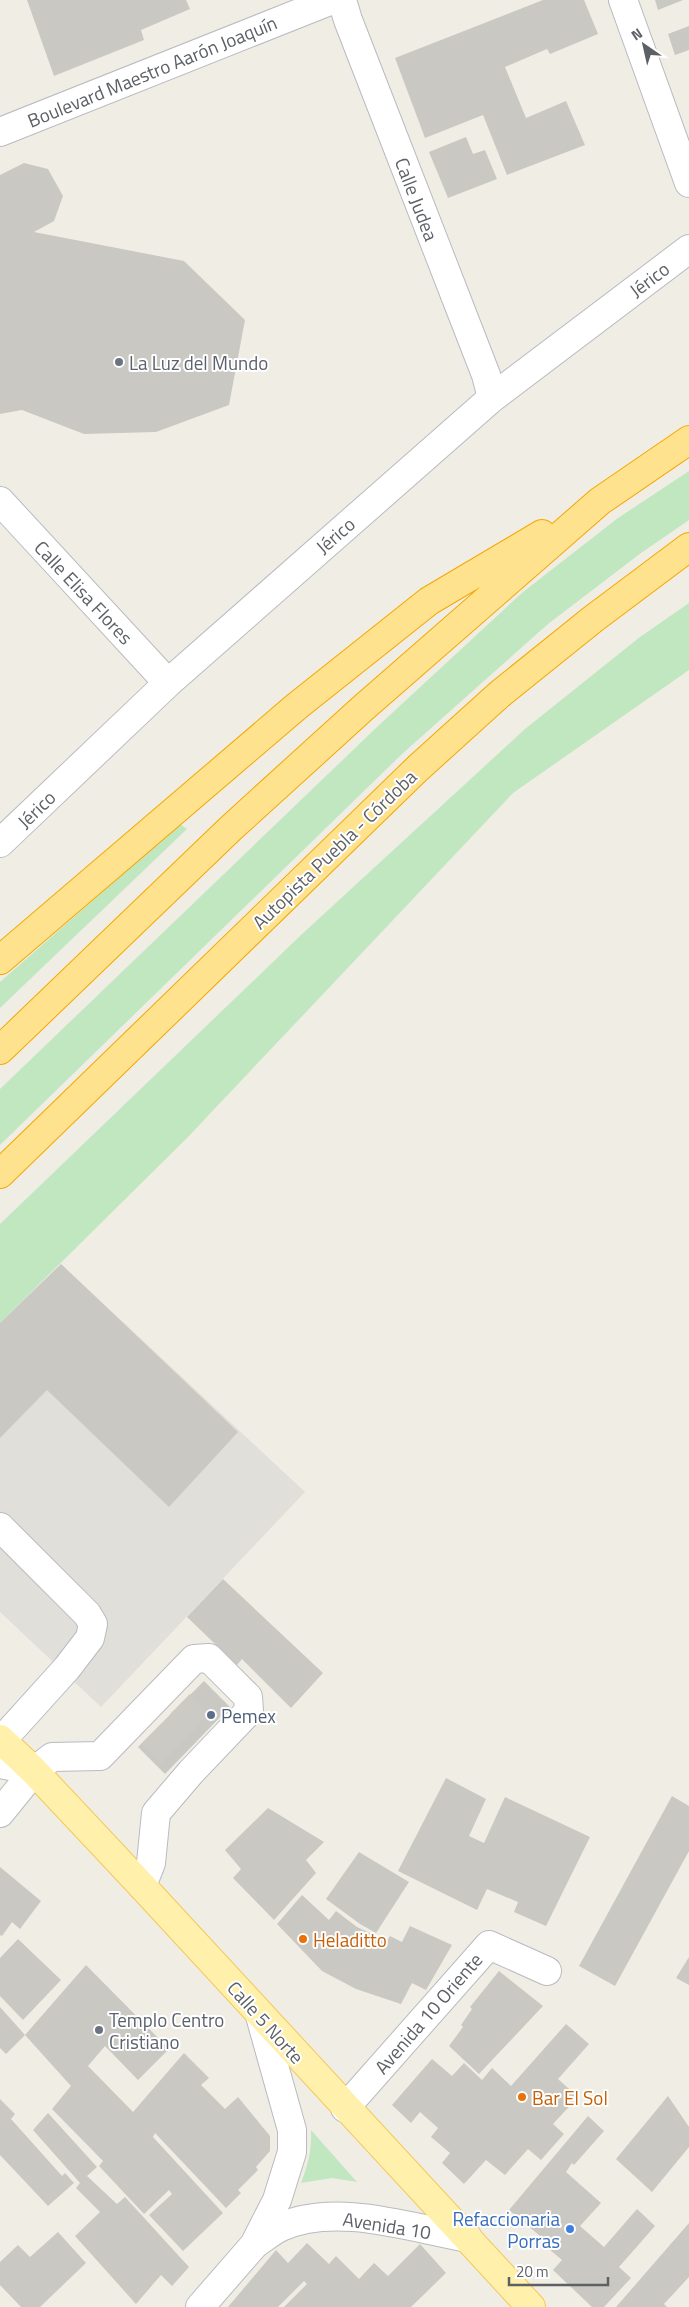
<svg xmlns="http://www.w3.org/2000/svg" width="689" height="2307" font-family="'Titillium Web',sans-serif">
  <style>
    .industrial { fill: #e1dfd9 }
    .green { fill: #c1e7c1 }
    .building { fill: #cac8c2 }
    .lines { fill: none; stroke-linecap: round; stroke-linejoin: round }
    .minor-tunnel { stroke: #cbcac5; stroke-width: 28; stroke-dasharray: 28 14; stroke-linecap: butt }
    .minor-casing { stroke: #b8bbbf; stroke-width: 30 }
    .major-casing { stroke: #f4c859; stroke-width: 30 }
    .highway-casing { stroke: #f5a700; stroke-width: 30 }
    .minor { stroke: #fff; stroke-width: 28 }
    .major { stroke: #fff1ab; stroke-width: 28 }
    .highway { stroke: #ffe28d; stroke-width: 28 }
    .worship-dot { fill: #6b7280; stroke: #fff; stroke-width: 2 }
    .service-dot { fill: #5c6f8a; stroke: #fff; stroke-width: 2 }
    .food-dot { fill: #e8710a; stroke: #fff; stroke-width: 2 }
    .shop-dot { fill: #3f7fe0; stroke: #fff; stroke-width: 2 }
    .labels { text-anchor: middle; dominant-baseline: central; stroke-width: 4; stroke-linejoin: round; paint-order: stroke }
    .street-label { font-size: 19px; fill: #5d6166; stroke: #fff }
    .worship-label { font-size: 19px; fill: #5b616d; stroke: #fff; text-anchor: start }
    .service-label { font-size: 19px; fill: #4e5e75; stroke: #fff; text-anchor: start }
    .food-label { font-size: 19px; fill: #c56008; stroke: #fff; text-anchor: start }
    .shop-label { font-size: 19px; fill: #366cbe; stroke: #fff; text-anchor: end }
  </style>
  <rect width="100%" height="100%" fill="#f0ede5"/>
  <path class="industrial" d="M61,1264L305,1492L101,1707L0,1612V1324Z"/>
  <path class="green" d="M689,471V520L641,553L548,624L402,754L0,1145V1089L377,727L523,592L618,518Z
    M689,603V670L513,793L187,1138L0,1323V1224L301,935L525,729L640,637Z
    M180,824L187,829L0,1008V982Z
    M311,2130L357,2182L332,2178L301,2183C308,2165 312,2149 311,2130Z"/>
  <path class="building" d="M27,0H186L190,9L141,30L144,40L54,76Z
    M543,0H584L598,34L550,54L547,49L505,67L526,118L566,101L585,145L507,175L483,115L425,138L395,58Z
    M655,0H683L658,10Z
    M689,26V50L675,55L668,34Z
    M466,137L473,154L485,150L497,179L448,198L429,152Z
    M24,163L48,169L63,196L54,221L34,232L184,261L245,320L229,405L156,432L84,434L22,410L0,414V175Z
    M61,1264L238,1432L169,1507L47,1390L0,1438V1323Z
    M223,1579L323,1673L291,1708L242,1659L237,1665L187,1617Z
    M204,1681L230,1707L165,1774L138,1747Z
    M446,1778L486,1799L469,1836L484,1843L505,1797L590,1837L546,1926L514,1912L518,1902L487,1889L477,1910L398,1871Z
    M672,1796L689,1806V1851L615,1986L579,1966Z
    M268,1808L324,1842L306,1860L316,1873L274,1920L233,1878L241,1869L225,1850Z
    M359,1852L409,1882L376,1933L360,1924L326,1899Z
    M0,1867L41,1901L20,1929L12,1922L2,1936L0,1935Z
    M302,1895L329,1920L336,1911L357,1927L387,1941L390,1936L402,1942L410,1926L452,1945L426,1990L412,1983L401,2004L356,1989L322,1971L277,1924Z
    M18,1939L61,1980L23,2020L0,1996V1958Z
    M689,1957V1985L676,1978Z
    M86,1965L169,2049L138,2080L105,2046L88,2066L133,2112L184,2053L209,2078L201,2085L225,2109L238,2097L270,2136V2151L256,2167L258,2170L238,2190L241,2193L226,2208L155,2133L153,2137L223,2213L183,2251L149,2215L172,2194L169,2190L144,2214L99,2166L103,2161L52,2109L71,2086L25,2035L6,2054L0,2048V2007L25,2035Z
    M499,1971L543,2006L479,2074L449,2046L463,2027L461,2025L472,2009L470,2007Z
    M566,2024L589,2044L558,2079L578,2097L553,2124L564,2134L541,2160L528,2149L505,2175L486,2160L464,2184L442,2163L450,2153L431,2137L438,2128L420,2112L411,2123L392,2105L432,2059L452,2076L464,2063L482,2080L492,2068L511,2086Z
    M668,2096L689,2127V2147L652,2192L616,2159Z
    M0,2099L15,2114L11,2119L62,2176L65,2173L74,2183L48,2206L0,2155Z
    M48,2113L97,2167L87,2176L117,2204L125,2197L189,2267L172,2286L161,2275L136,2304L75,2236L100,2212L76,2188L80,2183L33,2130Z
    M588,2116L604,2131L574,2165L572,2163L566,2172L601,2203L580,2226L604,2247L637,2209L655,2226L619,2267L631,2278L604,2307H592L553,2270L562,2260L543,2244L546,2241L509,2210Z
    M689,2223V2277L664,2304L667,2307H616Z
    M58,2232L86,2263L40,2307H21L0,2285V2262L18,2245L30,2257Z
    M307,2243L329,2264L336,2256L359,2279L374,2263L388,2276L420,2244L446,2273L411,2307H284L307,2284L304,2281L278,2307H228L276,2250L288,2263Z"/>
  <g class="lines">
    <path class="minor-tunnel" d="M180,1704L207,1731
      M166,1719L193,1746
      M151,1734L178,1761"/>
    <g class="minor-casing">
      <path id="minor" d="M342,0L348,20L486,375L492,398
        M623,0L689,183
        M0,132L332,0
        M0,501L168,683
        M0,843L168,683L492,398L689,249
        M0,1527L87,1614L93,1624L90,1638L67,1668L2,1740
        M0,1764L34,1771
        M0,1813L34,1771L52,1757L100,1756L194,1659L209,1658L248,1697L249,1711L191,1772L156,1813L151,1863L142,1886
        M345,2108L489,1945L547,1971
        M255,2244C263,2239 272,2231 281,2227C336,2202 411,2228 468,2238
        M200,2307L254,2245L277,2200L292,2152V2130L260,2016"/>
    </g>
    <g class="major-casing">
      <path id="major" d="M0,1739L34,1771L142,1886L531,2307"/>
    </g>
    <g class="highway-casing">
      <path id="highway" d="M0,960L297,706L429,601L542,534
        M0,1050L231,828L363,708L600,501L689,440
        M0,1174L418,768L501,693L593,619L689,547"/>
    </g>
    <use href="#minor" class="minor"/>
    <use href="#major" class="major"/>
    <use href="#highway" class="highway"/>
  </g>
  <g class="worship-dot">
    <circle cx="119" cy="362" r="5"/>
    <circle cx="99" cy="2030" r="5"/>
  </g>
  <circle class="service-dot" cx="211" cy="1715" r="5"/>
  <g class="food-dot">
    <circle cx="303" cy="1939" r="5"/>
    <circle cx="522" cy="2097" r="5"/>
  </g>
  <circle class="shop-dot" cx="570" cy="2229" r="5"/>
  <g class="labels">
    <g class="street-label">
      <text transform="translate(152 71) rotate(-22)">Boulevard Maestro Aarón Joaquín</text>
      <text transform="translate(417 199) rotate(69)">Calle Judea</text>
      <text transform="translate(649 279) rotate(-37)">Jérico</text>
      <text transform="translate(335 535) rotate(-41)">Jérico</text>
      <text transform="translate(84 592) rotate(47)">Calle Elisa Flores</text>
      <text transform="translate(36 809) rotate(-44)">Jérico</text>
      <text transform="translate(334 849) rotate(-44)">Autopista Puebla - Córdoba</text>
      <text transform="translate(428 2013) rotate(-49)">Avenida 10 Oriente</text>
      <text transform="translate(266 2022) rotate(48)">Calle 5 Norte</text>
      <text transform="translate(387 2225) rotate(9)">Avenida 10</text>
    </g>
    <g class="worship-label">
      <text x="129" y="362">La Luz del Mundo</text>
      <text x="109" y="2019">Templo Centro<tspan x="109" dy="22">Cristiano</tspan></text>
    </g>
    <g class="service-label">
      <text x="221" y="1715">Pemex</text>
    </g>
    <g class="food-label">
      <text x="313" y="1939">Heladitto</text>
      <text x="532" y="2097">Bar El Sol</text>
    </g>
    <g class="shop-label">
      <text x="560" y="2218">Refaccionaria<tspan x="560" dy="22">Porras</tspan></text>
    </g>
  </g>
  <g transform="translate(644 45) rotate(326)" stroke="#ffffff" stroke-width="4" paint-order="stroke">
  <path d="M0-4L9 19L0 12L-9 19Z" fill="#5d6166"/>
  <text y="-8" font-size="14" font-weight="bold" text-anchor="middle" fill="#5d6166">N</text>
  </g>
  <path d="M509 2277v8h99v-8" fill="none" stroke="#5d6166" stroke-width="2.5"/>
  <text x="516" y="2277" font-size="15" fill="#5d6166" stroke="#ffffff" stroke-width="4" paint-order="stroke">20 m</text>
</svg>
